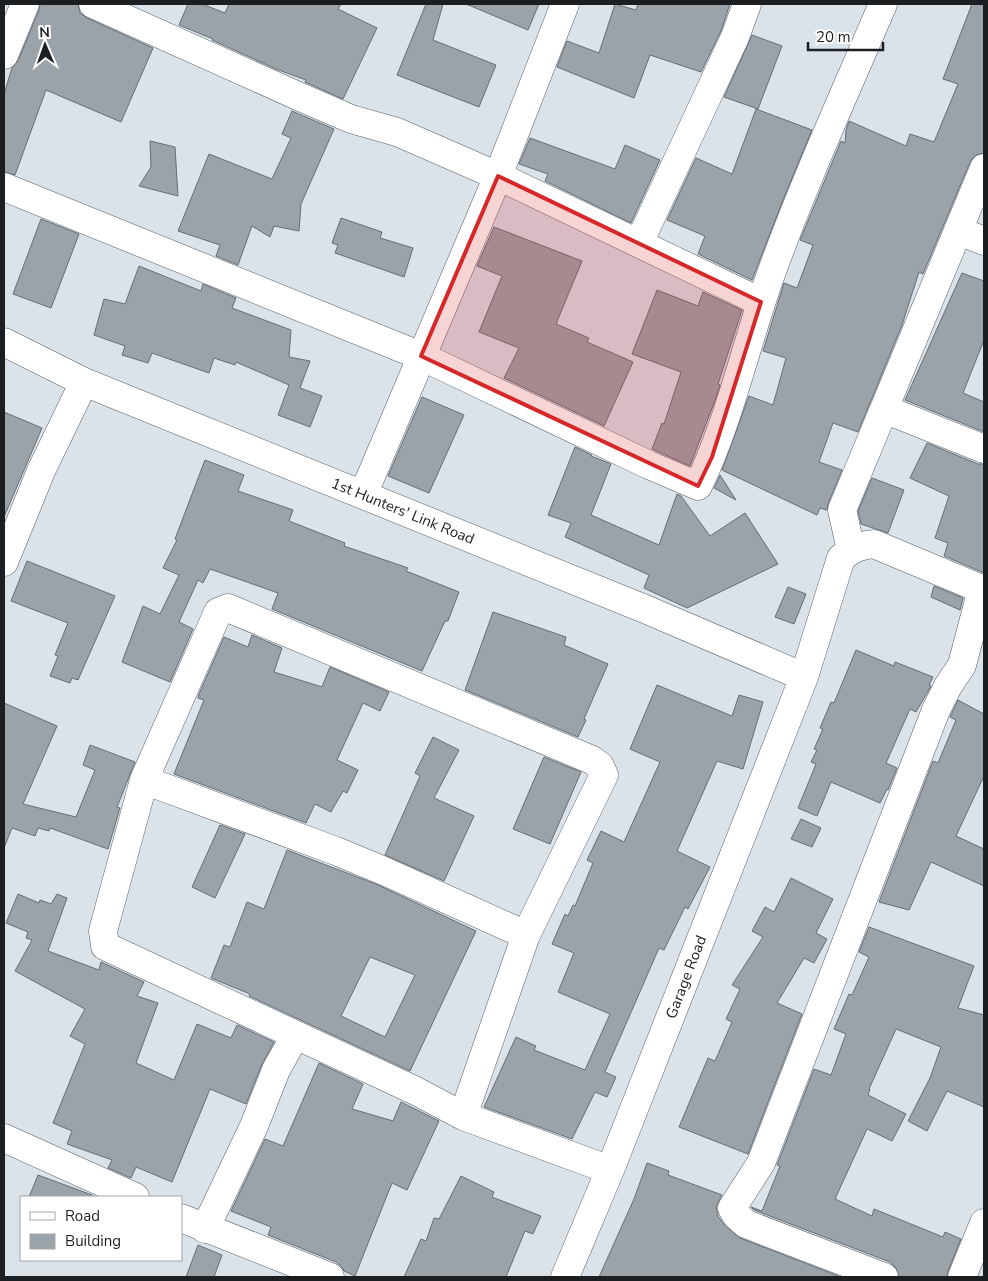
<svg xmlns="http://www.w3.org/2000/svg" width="988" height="1281" font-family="'Nunito Sans',sans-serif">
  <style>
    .building { fill: #9ba3aa; stroke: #666d74; fill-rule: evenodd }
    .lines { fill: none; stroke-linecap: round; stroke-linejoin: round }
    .minor-casing { stroke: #585f65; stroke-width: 29 }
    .minor { stroke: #fff; stroke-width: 28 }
    .marked { fill: #d62828; fill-opacity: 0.2; stroke: #d62828; stroke-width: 4; stroke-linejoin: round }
    .labels { text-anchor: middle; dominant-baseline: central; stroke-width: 4.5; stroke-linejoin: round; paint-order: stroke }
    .street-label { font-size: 15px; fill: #1c1f22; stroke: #fff }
  </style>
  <rect width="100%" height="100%" fill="#dae2ea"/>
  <path class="building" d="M40,4H78L80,13L87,18L153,48L121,122L46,90L15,175L4,172V94L12,68L18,61L39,10Z
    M188,4H202L225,13L229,4H341L338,9L377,28L343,99L305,82L306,80L276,69L212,40L213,39L179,25Z
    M426,4H443L433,40L496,65L479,107L397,75Z
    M466,4H539L528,30Z
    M615,4L636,10L638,4H730L721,31L701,72L650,55L634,98L557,67L567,41L599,53Z
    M972,4H984V153L975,155L970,162L923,274L919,272L902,325L858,432L833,423L819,462L842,470L828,504L827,510L820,508L817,515L722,470L749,396L773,405L786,358L763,351L784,283L797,288L813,245L800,240L841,141L845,143L846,130L849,121L906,146L910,134L934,142L958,84L943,79Z
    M752,35L782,46L758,109L724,97Z
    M756,109L812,130L783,200L752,280L698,254L705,236L667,220L696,158L732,174Z
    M292,111L334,129L301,204L299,231L274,226L270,237L252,226L238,265L216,256L220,245L178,231L209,154L272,179L291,138L282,134Z
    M530,138L615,169L625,145L660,160L631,223L545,181L548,174L519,164Z
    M150,141L175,147L178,196L139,186L151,167Z
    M341,218L382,232L380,238L413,248L404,277L335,253L338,245L332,243Z
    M41,219L79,234L51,308L13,294Z
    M494,227L582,261L556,324L589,338L587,342L633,362L604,426L504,378L519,348L479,332L502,276L477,266Z
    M139,266L201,291L203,284L236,298L232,308L291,330L289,357L310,361L300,388L322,396L310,427L278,415L289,385L236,362L235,365L214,358L209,373L152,353L148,363L122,355L125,346L94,335L104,299L125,304Z
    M962,273L984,281V340L963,393L984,402V432L905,400Z
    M657,290L698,306L703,292L742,310L718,384L720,385L714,403L690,466L652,449L662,423L664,424L681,372L632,354Z
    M422,397L464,415L429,493L388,476Z
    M4,412L42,428L4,517Z
    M927,443L978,464H984V573L944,556L948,543L935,538L949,496L910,478Z
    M575,447L592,455L591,456L611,464L591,515L659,545L677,494L681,496L710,536L745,513L778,564L687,608L644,588L649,575L565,537L571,523L548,515Z
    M205,460L244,475L238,491L293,510L289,521L345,543L344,546L408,568L406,571L459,592L448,621H445L422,671L272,609L278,593L210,569L203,583L198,580L179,622L193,629L170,682L122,662L143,606L160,614L179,575L163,568L177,540L175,539Z
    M720,475L736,500L714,488Z
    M872,478L904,490L888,533L861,524L858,511Z
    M27,561L115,596L78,680L72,678L70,683L50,676L58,656L55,655L68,623L11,601Z
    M934,586L963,598L960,610L931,597Z
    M788,587L806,594L794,624L775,617Z
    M493,612L566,637L564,645L608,664L584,719L586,720L578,737L465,690Z
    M252,635L282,648L274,672L322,687L330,667L389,692L380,711L363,703L337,760L358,770L347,793L343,791L331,812L315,804L306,823L174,774L204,700L198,698L199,694L224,637L248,647Z
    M856,650L894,666L895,662L933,677L929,685L931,686L916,712L910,709L886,763L897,768L888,790L887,789L880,803L831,782L817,816L798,808L816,764L811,762L817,750L814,749L823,729L820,728L831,702L834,703Z
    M657,685L732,716L739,695L763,702L743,769L717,761L677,851L710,867L688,909L685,907L664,950L659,948L605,1072L616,1077L607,1097L595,1092L572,1139L484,1107L516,1037L536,1046L534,1050L585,1070L610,1014L558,992L574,953L552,944L565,914L568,916L573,905L575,906L593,863L587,860L601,831L624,842L660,762L630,749Z
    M958,700L984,714V776L956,836L984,849V886L931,862L909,910L879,902L933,761L938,763L956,720L950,717Z
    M4,703L57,726L23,804L76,817L95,770L83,765L90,745L135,762L117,807L120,808L108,849L50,828L49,831L38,828L35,836L12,828L4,848Z
    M433,737L459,750L434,798L474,816L444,881L385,855L420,776L415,773Z
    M544,757L581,772L550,844L513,829Z
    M801,819L821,828L812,847L791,839Z
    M220,825L245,834L215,898L192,887Z
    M287,850L378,885L476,931L410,1071L249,996L250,994L211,978L224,945L230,947L247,902L264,909ZM370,957L415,975L385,1037L341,1016Z
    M791,878L833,899L816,933L827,939L814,963L804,958L777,1003L802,1014L748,1154L679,1127L708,1058L715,1061L732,1022L726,1019L740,989L732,985L763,937L752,931L765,907L774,912Z
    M18,894L39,903L40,900L51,904L57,894L67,898L48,951L99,970L101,962L144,982L137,996L158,1003L136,1063L174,1080L197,1024L231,1038L237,1025L274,1042L262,1064L246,1104L210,1089L172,1182L136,1167L131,1178L108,1168L112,1160L67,1144L72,1131L53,1123L85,1044L70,1036L85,1009L15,971L32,940L26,938L28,932L6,923Z
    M869,927L974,966L958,1008L984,1015V1107L947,1091L927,1131L908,1121L930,1078L941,1047L896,1029L869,1089H870L868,1095L906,1114L892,1141L867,1129L835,1199L872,1216L874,1209L943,1237L945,1232L961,1239L948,1271L947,1277H899L896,1268L890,1262L754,1210L751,1207L762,1211L780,1166L777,1165L814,1069L831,1075L846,1034L834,1029L849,994L852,995L869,957L859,952Z
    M319,1063L363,1084L352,1109L393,1121L401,1102L439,1121L407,1190L392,1183L355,1276L344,1271L342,1267L336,1262L268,1235L271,1227L231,1211L265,1139L283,1146Z
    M647,1163L669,1171L668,1175L722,1195L716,1207L718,1216L725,1226L740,1238L841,1277H599L634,1199Z
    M38,1175L92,1195V1197H29Z
    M461,1176L494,1192L492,1197L541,1216L533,1234L525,1231L506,1277H404L421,1239L426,1241L434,1218L439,1219Z
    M198,1245L222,1255L214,1277H186Z"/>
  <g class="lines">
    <g class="minor-casing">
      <path id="minor" d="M93,4L298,96L351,119L397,132L498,176L761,302
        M4,55L25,4
        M984,168L884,409L984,449
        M4,187L421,356L649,465L698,486C730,420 746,343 771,274C804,182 845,93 883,4
        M959,231L984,241
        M639,243L735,37L747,4
        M4,342L84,382L645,609L804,677
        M363,495L498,176L565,4
        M851,550L842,510L884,409
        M4,562L41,471L84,382
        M144,780L336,851L384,871L526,935L604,775L600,766L592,760L228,608L218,612L144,780L103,931L105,946L416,1091L463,1116L610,1170
        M463,1116L526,935
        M4,1138L135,1197
        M181,1218L330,1277
        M205,1229L254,1126L276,1070L295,1036
        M565,1277L610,1170L804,677L841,558C852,549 860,545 874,544L984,590
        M884,1277L746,1224L736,1215L732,1208L761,1163L936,710L948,686L962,665L982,589
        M962,1277L984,1223"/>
    </g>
    <use href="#minor" class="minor"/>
  </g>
  <path class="marked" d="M498,176L761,302L712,457L698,486L421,356Z"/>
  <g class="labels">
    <g class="street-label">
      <text transform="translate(403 511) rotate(22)">1st Hunters' Link Road</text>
      <text transform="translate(686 977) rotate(-69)">Garage Road</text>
    </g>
  </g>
  <rect width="988" height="1281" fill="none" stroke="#1c1f22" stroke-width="10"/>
  <rect x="20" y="1196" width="162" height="65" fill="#ffffff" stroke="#a4a5a7"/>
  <rect x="30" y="1212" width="25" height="8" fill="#ffffff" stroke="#a4a5a7"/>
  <text x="65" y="1221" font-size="15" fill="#1c1f22">Road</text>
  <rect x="30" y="1234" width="25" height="15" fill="#9ba3aa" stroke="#a4a5a7"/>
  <text x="65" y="1246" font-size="15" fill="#1c1f22">Building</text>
  <g transform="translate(45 45) rotate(358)" stroke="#ffffff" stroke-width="4" paint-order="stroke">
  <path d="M0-4L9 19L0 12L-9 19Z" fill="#1c1f22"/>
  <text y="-8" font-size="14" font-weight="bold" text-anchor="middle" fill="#1c1f22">N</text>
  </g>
  <path d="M808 42v8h75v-8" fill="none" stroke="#1c1f22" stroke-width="2.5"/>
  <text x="816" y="42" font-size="15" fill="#1c1f22" stroke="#ffffff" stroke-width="4" paint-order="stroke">20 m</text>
</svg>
